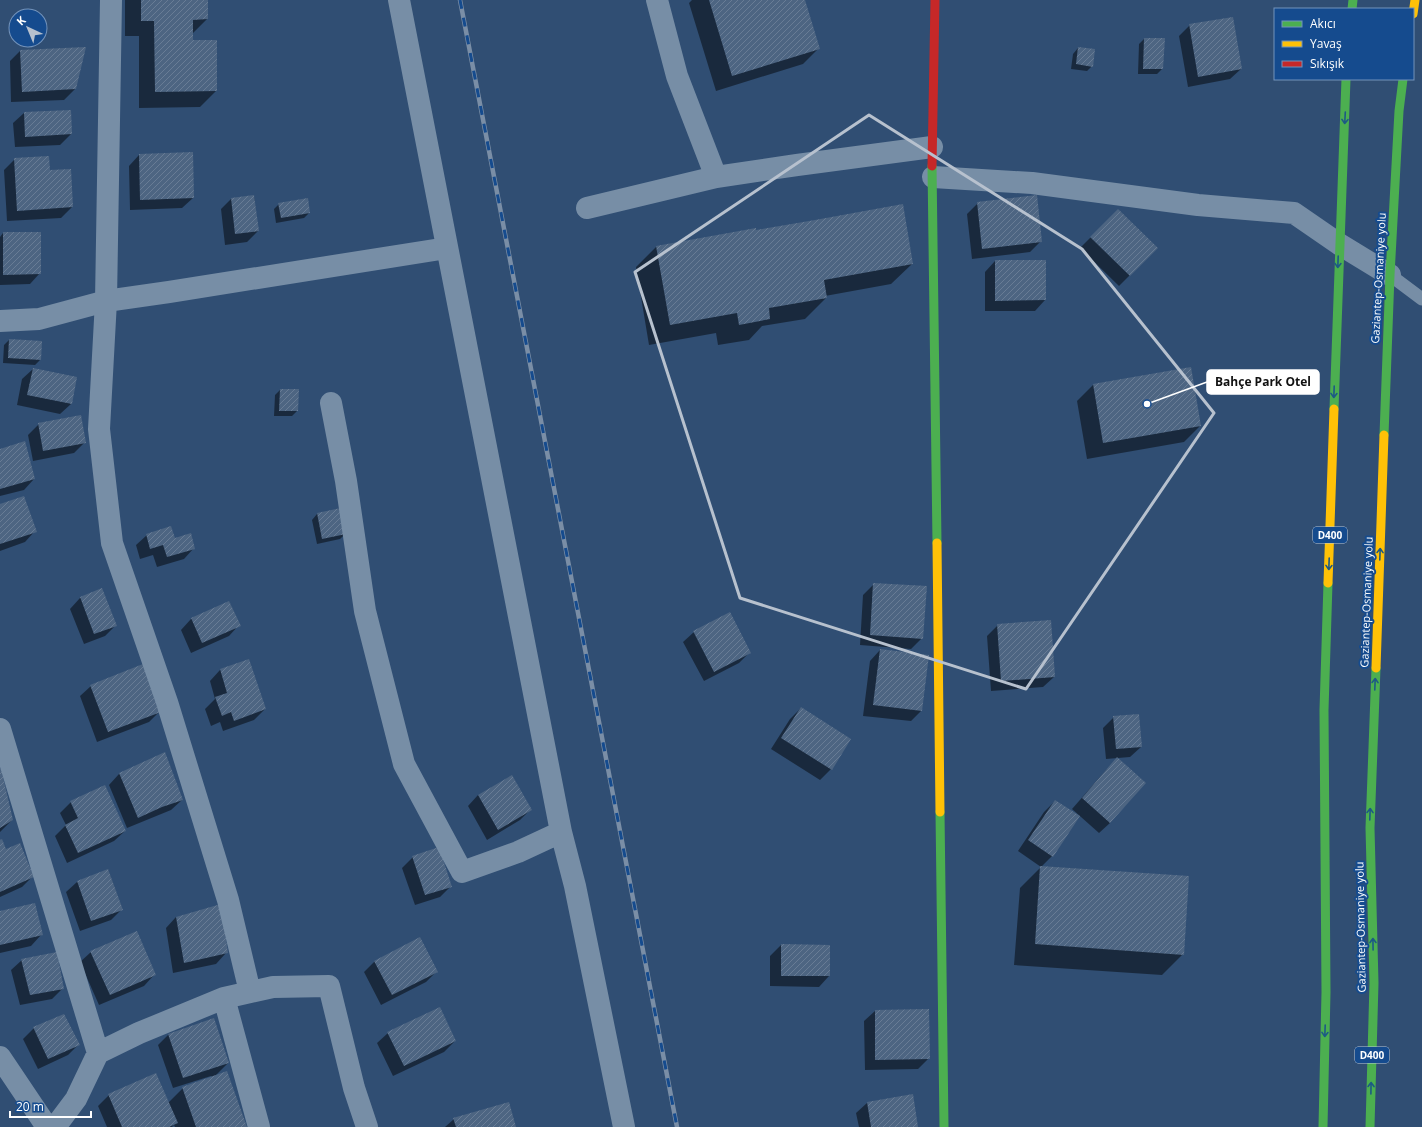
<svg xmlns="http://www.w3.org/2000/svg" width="1422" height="1127" font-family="'Open Sans',sans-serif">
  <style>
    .shadow { fill: #0007 }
    .building { fill: url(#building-hatch) }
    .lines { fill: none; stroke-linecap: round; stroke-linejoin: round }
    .lane { stroke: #778ea6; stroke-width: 13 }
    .street { stroke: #778ea6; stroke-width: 22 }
    .fast { stroke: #4caf50; stroke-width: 9 }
    .slow { stroke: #ffc107; stroke-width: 9 }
    .jam { stroke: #c62828; stroke-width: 9 }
    .rail-casing { stroke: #7a8ea6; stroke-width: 4.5 }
    .rail { stroke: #154b8e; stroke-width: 3; stroke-dasharray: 9; stroke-linecap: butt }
    .oneway { stroke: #1d5a85 }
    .marked { fill: none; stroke: #b7c1ce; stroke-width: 3; stroke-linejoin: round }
    .labels { text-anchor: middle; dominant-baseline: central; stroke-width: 4; stroke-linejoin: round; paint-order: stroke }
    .shield { fill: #154b8e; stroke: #b9c9dd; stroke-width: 1 }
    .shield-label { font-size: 10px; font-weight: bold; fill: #fff }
    .street-label { font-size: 11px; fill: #fff; stroke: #154b8e }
    .leader { fill: none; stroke: #fff; stroke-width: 1.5 }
    .callout-dot { fill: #fff; stroke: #154b8e; stroke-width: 1.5 }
    .callout { fill: #fff; stroke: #fff; stroke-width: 1.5 }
    .callout-label { font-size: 12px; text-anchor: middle; font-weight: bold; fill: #111 }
  </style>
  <defs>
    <pattern id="building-hatch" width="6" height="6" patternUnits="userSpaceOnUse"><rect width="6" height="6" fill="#4d6582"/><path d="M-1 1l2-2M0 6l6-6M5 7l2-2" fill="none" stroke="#687c95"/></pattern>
  </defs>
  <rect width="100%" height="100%" fill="#304e73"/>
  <path class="shadow" d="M125,0H207V19L192,34V41L216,91L200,107L139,108V36H125Z
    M692,0H804L819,48L803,64L716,91L689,3Z
    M1190,25L1241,69L1230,79L1188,87L1179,36Z
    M1144,39H1164L1162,69L1157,74H1138L1139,44Z
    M1078,48L1092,66L1087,71L1071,69L1073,54Z
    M20,51L75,89L64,100L11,102L10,61Z
    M70,111L71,134L60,145L15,147L13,123L24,113Z
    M139,155L193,198L182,208L130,210L129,166Z
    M15,159L49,171L72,207L61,218L7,221L4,170Z
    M254,196L258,231L247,242L225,245L221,209L231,199Z
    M978,203L1041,241L1030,252L972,259L967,214Z
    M279,204L309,213L304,218L276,223L274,209Z
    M1118,210L1157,248L1119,286L1080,248Z
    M756,231L912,264L891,284L825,296L826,298L805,319L762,326L749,340L718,345L716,333L649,345L636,267L656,247Z
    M3,233L40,273L30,284L0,285V237Z
    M995,261L1045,300L1035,311H985V272Z
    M9,340L40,360L35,365L3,363L4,345Z
    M1190,368L1200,426L1184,442L1087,459L1077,401L1093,385Z
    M33,369L71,404L60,414L17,405L22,379Z
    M280,390L297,411L292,416H274L275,395Z
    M39,424L85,442L74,453L33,461L28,435Z
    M0,450L34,479L24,490L0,496Z
    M0,505L35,531L25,542L0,551Z
    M340,510L345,534L340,539L317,544L312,520L317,514Z
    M147,535L194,548L184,559L157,567L153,555L140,559L136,545Z
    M874,584L922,638L911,649L860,645L863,595Z
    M101,590L116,625L105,636L84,644L70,609L80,598Z
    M229,602L239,625L229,636L191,653L181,630L191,619Z
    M998,625L1054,677L1043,687L991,691L987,636Z
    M694,632L750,652L739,663L704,681L683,642Z
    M880,650L921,711L911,721L863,716L870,661Z
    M248,660L265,709L254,720L223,731L220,722L211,726L205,709L215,699L210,681L220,670Z
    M91,686L160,711L149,722L97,742L80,696Z
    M801,708L831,769L820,780L771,749L790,719Z
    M1114,717L1141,747L1130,757L1106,759L1103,728Z
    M165,754L182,800L171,810L127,828L109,785L119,774Z
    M1107,769L1110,823L1099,833L1072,809Z
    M0,771L12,820L0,832Z
    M105,787L125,831L114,841L67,863L55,836L66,825L60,813L71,802Z
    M478,795L530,810L520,820L487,840L468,806Z
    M1055,801L1052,856L1041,867L1183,954L1162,975L1014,965L1020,888L1041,867L1018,851L1044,812Z
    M0,841L6,850L33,876L22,887L0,897Z
    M413,857L451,886L440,897L415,905L402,868Z
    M108,870L122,909L111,920L80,931L66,892L77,882Z
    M0,912L41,935L31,946L0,953Z
    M176,917L226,953L216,964L173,973L166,928Z
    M781,945L829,976L819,987L770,986V956Z
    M91,952L154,975L144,986L99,1005L80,962Z
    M22,960L63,988L52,999L20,1005L11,970Z
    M375,961L436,972L426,982L381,1005L364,972Z
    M875,1011L929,1058L918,1069L865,1070L864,1021Z
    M34,1028L78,1045L68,1055L38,1069L23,1039Z
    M388,1033L455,1041L444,1052L393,1076L377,1043Z
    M169,1034L228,1063L215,1076L246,1127H175L174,1125L172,1127H107L98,1106L109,1095L168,1103L183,1088L212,1077L211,1076L173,1088L158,1045Z
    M867,1103L917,1127H859L856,1113Z
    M454,1119L515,1127H445Z"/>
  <path class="building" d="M141,0H208V19L193,20V40H217V91L155,92L154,21H141Z
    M709,0H805L820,49L732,76Z
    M1233,17L1242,69L1198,77L1189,24Z
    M1144,38H1165L1163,69H1143Z
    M86,47L76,89L22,92L20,50Z
    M1078,47L1095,49L1093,67L1076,64Z
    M71,110L72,134L25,137L24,112Z
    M193,152L194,198L140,200L139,154Z
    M49,156L50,170L71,169L73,207L17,211L14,158Z
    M254,195L259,231L235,234L231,198Z
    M1037,195L1042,242L982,249L977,202Z
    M308,198L310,213L281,218L278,203Z
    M903,204L913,264L824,280L827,298L769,308L770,319L739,325L737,313L670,325L656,246L756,228V230L815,220Z
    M1118,209L1158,248L1130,276L1090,237Z
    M3,232H41V274L3,275Z
    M995,260H1046V300L995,301Z
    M9,339L42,341L41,360L8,358Z
    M1191,367L1201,426L1103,443L1093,384Z
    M33,368L77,377L72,404L27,395Z
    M280,389H299L298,411H279Z
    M81,415L86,443L43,451L38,423Z
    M25,441L35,479L0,489V449Z
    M24,496L37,532L0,544V504Z
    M341,508L346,534L322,539L317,513Z
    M171,526L175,538L191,533L195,549L167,557L163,545L150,549L146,534Z
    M873,583L927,586L923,639L870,635Z
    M102,588L117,626L94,634L80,597Z
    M229,601L241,626L202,643L191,618Z
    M730,612L751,653L714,672L693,631Z
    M1051,620L1055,677L1001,681L997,624Z
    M880,649L929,655L922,711L873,705Z
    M249,659L266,709L234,721L231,712L222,716L215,697L227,693L220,669Z
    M143,664L161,712L108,732L90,685Z
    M801,707L851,739L832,770L781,738Z
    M1139,714L1142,747L1116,749L1113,716Z
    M165,752L183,800L162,807L138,818L119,773Z
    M1117,757L1146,783L1110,823L1082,798Z
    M1,768L13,820L0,828V769Z
    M512,775L532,810L498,830L478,795Z
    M105,785L126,831L78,853L65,825L78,818L70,801Z
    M1055,800L1080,816L1053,857L1028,840Z
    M2,839L6,849L20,843L34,877L0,892V840Z
    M439,847L452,887L425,895L412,856Z
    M1040,866L1189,876L1184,955L1035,944Z
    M108,869L123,910L91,921L77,881Z
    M35,903L43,935L0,945V911Z
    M221,904L228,953L184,963L176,917Z
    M137,931L156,975L110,995L90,951Z
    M420,937L438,972L392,995L374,961Z
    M781,944L830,945V976H781Z
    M57,952L64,989L30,995L21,959Z
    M440,1007L456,1041L404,1066L387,1032Z
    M929,1009L930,1059L875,1060V1010Z
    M64,1014L80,1045L48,1059L33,1027Z
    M214,1018L229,1063L183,1078L168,1034Z
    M227,1071L247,1127H196L182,1087Z
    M156,1073L178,1123L169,1127H122L108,1094Z
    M913,1094L918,1127H871L867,1102Z
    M509,1102L516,1127H456L453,1118Z"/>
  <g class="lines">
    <path class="lane" d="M1390,275L1422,299"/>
    <path class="street" d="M111,0L106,301L99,429L112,543L167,702L228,900L250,992
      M399,0L561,832L575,886L624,1127
      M657,0L677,76L716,177
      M933,177L1032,183L1198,205L1294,213L1339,244L1390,275
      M587,208L716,177L797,165L932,147
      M0,321L39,319L106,301L169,292L447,248
      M331,403L346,481L365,611L404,764L462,872L518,852L561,832
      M0,729L98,1053
      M224,998L259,1127
      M0,1057L47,1127
      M55,1127L76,1099L98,1053L139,1033L224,998L273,987L329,986L354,1088L367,1127"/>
    <path class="fast" d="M1352,9L1353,0
      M932,166L937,543
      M1334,409L1346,79
      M1384,435L1390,275L1399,111L1403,79
      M940,812L944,1127
      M1323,1127L1326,992L1324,710L1328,583
      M1370,1127L1374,983L1370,828L1376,668"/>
    <path class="slow" d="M1413,14L1415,0
      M937,543L940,812
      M1328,583L1334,409
      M1376,668L1384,435"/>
    <path class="jam" d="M932,166L935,0"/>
    <g class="rail-casing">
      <path id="rail" d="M460,0L677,1127"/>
    </g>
    <use href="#rail" class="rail"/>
  </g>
  <defs><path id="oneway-shaft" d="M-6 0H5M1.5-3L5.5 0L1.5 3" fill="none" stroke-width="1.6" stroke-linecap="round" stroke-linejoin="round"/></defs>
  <g class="oneway">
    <use href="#oneway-shaft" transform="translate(1345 118) rotate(93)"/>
    <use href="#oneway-shaft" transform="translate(1338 262) rotate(92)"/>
    <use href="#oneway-shaft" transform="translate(1334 392) rotate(92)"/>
    <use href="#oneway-shaft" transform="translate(1380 554) rotate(-88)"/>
    <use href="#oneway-shaft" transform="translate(1329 564) rotate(92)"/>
    <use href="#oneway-shaft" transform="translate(1375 684) rotate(-88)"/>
    <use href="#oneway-shaft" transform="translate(1370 814) rotate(-88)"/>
    <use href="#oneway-shaft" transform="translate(1373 944) rotate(-91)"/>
    <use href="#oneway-shaft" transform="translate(1325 1031) rotate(92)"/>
    <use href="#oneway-shaft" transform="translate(1371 1088) rotate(-89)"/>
  </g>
  <path class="marked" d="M869,115L1082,249L1214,413L1026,689L740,598L635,272Z"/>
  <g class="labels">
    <g class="shield">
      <rect x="1313" y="527" width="34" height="16" rx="3"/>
      <rect x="1355" y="1047" width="34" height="16" rx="3"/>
    </g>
    <g class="shield-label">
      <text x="1330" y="535">D400</text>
      <text x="1372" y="1055">D400</text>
    </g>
    <g class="street-label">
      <text transform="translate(1378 278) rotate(-87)">Gaziantep-Osmaniye yolu</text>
      <text transform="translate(1366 602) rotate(-88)">Gaziantep-Osmaniye yolu</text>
      <text transform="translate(1360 927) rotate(-91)">Gaziantep-Osmaniye yolu</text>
    </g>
  </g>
  <path class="leader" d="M1147 404L1207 382"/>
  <circle class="callout-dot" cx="1147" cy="404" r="4"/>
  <rect class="callout" x="1207" y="370" width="112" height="24" rx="4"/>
  <g class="callout-label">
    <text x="1263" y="386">Bahçe Park Otel</text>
  </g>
  <rect x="1274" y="8" width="140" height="72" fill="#154b8e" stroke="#7393bb"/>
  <rect x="1282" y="21" width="20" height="6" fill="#4caf50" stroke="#7393bb"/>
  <text x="1310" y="28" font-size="12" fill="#ffffff">Akıcı</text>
  <rect x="1282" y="41" width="20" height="6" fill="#ffc107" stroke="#7393bb"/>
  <text x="1310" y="48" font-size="12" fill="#ffffff">Yavaş</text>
  <rect x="1282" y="61" width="20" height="6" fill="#c62828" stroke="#7393bb"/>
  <text x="1310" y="68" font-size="12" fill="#ffffff">Sıkışık</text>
  <g transform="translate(28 28) rotate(316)"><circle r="19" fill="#154b8e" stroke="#7393bb"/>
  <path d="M0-3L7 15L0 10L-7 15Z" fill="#b7c1ce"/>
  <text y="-6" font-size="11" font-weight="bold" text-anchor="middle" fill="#ffffff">K</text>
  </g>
  <path d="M10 1111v6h81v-6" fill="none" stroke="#ffffff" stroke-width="2"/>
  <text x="16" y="1111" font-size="12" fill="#ffffff" stroke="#154b8e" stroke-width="3" paint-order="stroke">20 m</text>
</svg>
